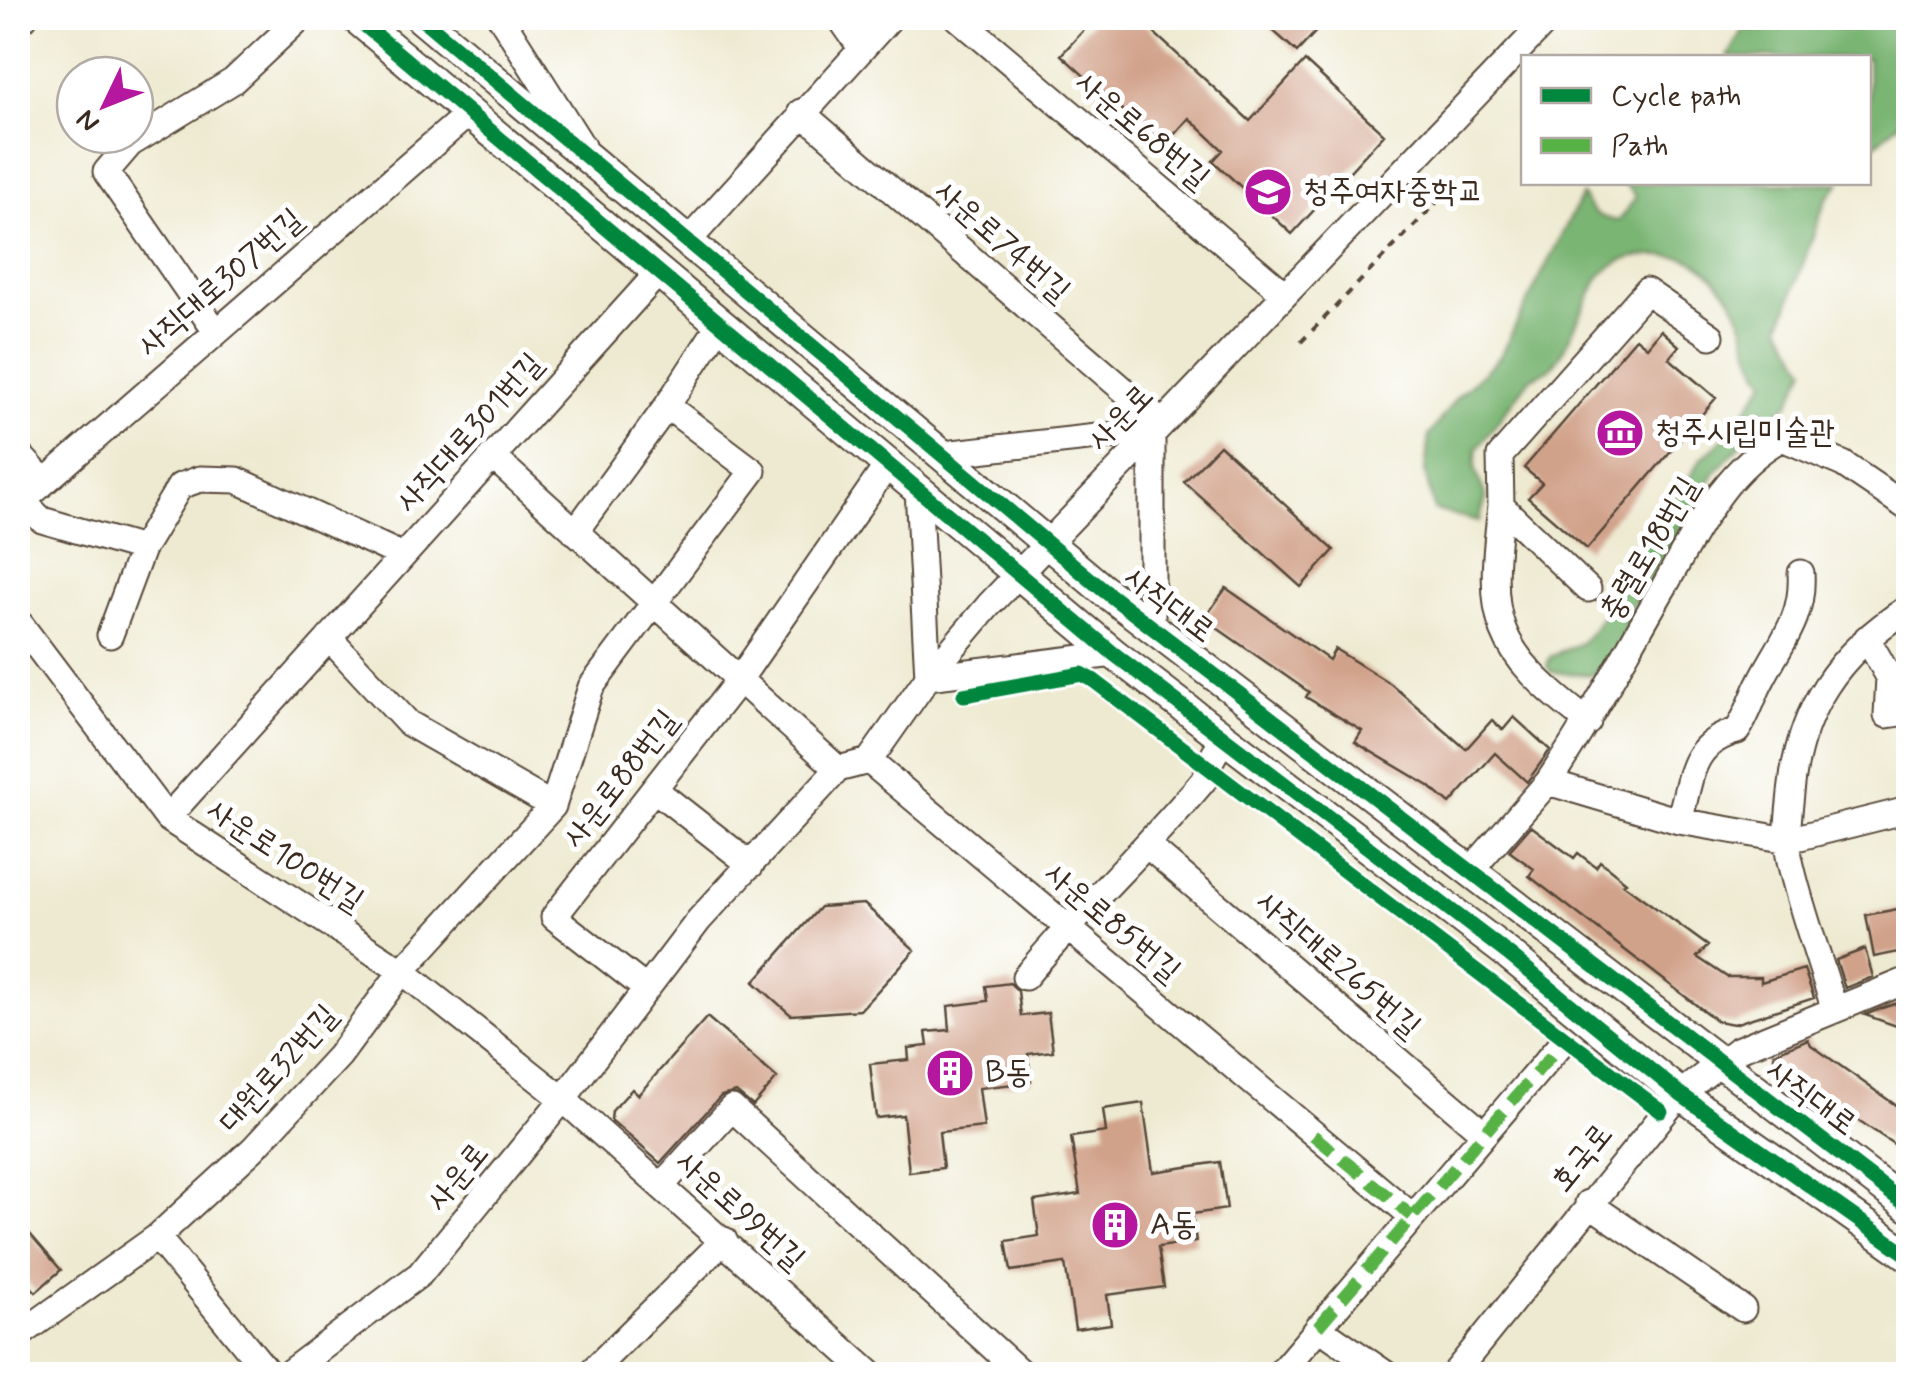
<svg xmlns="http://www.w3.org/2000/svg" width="1926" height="1392" font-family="Mynerve,'Poor Story',sans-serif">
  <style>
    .forest { fill: #7ab573; stroke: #5a7048; stroke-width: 2.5 }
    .building { fill: #d1a28a }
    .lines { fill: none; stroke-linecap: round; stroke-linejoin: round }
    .minor-casing { stroke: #564739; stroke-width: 29 }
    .major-casing { stroke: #564739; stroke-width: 34 }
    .path { stroke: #564739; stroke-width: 4; stroke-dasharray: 8 8; stroke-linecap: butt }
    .minor { stroke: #fff; stroke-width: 25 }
    .major { stroke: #fff; stroke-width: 30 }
    .quiet { stroke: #57b245; stroke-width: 12; stroke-dasharray: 25 12; stroke-linecap: butt }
    .cycleway-casing { stroke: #fff; stroke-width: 21 }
    .cycleway { stroke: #00873e; stroke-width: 15 }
    .labels { text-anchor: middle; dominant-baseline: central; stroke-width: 10; stroke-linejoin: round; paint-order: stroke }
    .street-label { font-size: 32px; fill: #3b2a1e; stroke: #fff }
    .poi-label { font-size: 32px; fill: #3b2a1e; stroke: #fff; text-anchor: start }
  </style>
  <rect width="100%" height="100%" fill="#fff"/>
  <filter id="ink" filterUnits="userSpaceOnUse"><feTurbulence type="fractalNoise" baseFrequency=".01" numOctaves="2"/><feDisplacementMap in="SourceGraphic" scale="20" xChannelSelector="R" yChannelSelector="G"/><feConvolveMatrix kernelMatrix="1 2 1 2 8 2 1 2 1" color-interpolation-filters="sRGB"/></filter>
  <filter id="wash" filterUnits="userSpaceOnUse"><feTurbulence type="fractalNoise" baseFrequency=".0048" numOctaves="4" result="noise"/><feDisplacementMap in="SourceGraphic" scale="40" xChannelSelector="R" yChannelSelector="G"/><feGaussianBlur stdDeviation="2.25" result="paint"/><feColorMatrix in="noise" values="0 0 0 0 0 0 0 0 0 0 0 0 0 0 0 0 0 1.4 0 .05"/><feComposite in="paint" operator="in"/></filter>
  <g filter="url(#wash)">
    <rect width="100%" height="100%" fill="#eeead1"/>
    <path class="forest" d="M1750,18H1908V115L1869,150L1868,58L1728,57Z
      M1624,183H1840L1826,199L1781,326L1806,368L1789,404L1762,422L1715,472L1630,610L1621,645L1609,665L1594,675L1551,672L1547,666L1550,657L1581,643L1594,629L1645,536L1672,506L1701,459L1733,430L1766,380C1750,363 1748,337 1740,315C1733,295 1707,265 1686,258C1678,255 1665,256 1655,256C1633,255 1613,260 1599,278L1561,354L1550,369L1531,377L1477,449L1475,468L1486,498L1479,521L1434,510L1425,471L1429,436L1456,398L1499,358L1582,195C1592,214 1599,218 1619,221L1636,197Z"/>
    <g id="blocks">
      <path class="building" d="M1095,18H1138L1250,121L1305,61L1384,134L1292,234L1213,161L1223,150L1189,118L1163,147L1061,55Z
        M1259,18H1308L1319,28L1297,52Z
        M1661,330L1679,346L1669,358L1716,398L1587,549L1528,498L1542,483L1524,468L1636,338L1647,347Z
        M1220,445L1334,550L1301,587L1184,482Z
        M1226,588L1329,660L1335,649L1391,684L1466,749L1492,720L1503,730L1514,717L1550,750L1527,782L1495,753L1450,804L1429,786L1355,742L1362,731L1306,697L1309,692L1204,619Z
        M1531,826L1574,858L1578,853L1596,867L1600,861L1626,882L1623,884L1708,946L1697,957L1727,977H1761V982L1804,969L1814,998L1734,1024L1717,1021L1529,876L1534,869L1509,851Z
        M864,904L915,950L860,1010L791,1015L754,982L820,907Z
        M1908,907V950L1874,957L1866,915Z
        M1865,949L1873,977L1845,988L1836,960Z
        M1010,983L1018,991L1021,1016L1048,1013L1053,1051L1028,1054L1031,1082L979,1088L984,1127L939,1132L943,1168L909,1172L903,1115L876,1118L870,1064L909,1060L908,1048L928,1046L926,1032L950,1030L948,1006L988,1001L986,986Z
        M1908,1000V1030L1865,1015L1885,1007Z
        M707,1017L777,1078L753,1106L736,1092L721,1096L660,1163L611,1120L612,1111L632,1089L638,1095Z
        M1808,1039L1811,1045L1908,1114V1124L1895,1145L1774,1063V1053Z
        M1143,1103L1153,1172L1220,1162L1227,1209L1192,1214L1196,1242L1158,1247L1164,1287L1107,1295L1111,1324L1075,1329L1065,1263L1011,1271L1006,1241L1039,1236L1034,1201L1080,1194L1071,1137L1106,1132L1103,1109Z
        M18,1220L61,1270L36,1292L26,1281L18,1289Z"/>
    </g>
  </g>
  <g filter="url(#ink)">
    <use href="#blocks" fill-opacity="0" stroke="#564739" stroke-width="2.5"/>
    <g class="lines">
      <g class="minor-casing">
        <path id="minor" d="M501,18L582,146
          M840,18L861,48
          M958,18L1285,294
          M18,24L24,18
          M801,112L1161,422
          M688,241L890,18
          M215,330L106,172L130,144L233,81L300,18
          M18,453L44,481
          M943,454L1152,431
          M492,456L838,769
          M918,489L928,677
          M22,501L42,520L142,549L180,486L200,479L237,480L403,556
          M18,505L469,113
          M1501,506L1500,456L1646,291L1711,336
          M575,532L667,406L720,324
          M18,621L167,818L402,971L563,1099L871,1374
          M1152,627V431
          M110,635L142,549
          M329,638L408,723L553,806
          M1867,638L1889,677L1887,715L1908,712
          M928,677L1114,654
          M1588,722C1492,648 1487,622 1501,506L1588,589
          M869,761L1412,1216
          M1548,782C1591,719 1626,651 1665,585C1696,531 1724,469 1782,438L1843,464L1908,508
          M654,789L751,865
          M167,818L659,272
          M1679,821C1692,777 1689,744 1737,731C1748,715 1752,698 1761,681C1780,643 1804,619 1801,573
          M1149,847L1484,1133
          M1472,869L1548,782L1679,821L1788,840L1908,810
          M1025,977C1083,907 1150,846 1208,775L1207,767L1223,739
          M645,988L554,917L739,680L888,464
          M1834,1008C1820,959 1801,911 1790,861C1785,839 1789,815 1791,793C1799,709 1838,653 1908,608
          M662,1185L732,1108L1022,1374
          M1588,1203L1743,1309
          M157,1237L269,1374
          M1318,1327L1386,1374
          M18,1336L157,1237L253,1149L339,1056L402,971L553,806L591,687L753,471L667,406
          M287,1374L420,1274L563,1099L699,920L838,769L869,761L928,677L989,605L1549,18
          M589,1374L724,1240
          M1279,1374L1561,1044
          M1454,1374L1680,1094L1737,1050L1908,980"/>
      </g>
      <g class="major-casing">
        <path id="major" d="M356,18L1114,654L1507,953L1680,1094L1908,1255
          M421,18L1102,589L1908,1206"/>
      </g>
      <path class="path" d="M1301,342L1443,196"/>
      <use href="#minor" class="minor"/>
      <use href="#major" class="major"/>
      <path class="quiet" d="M1313,1135L1412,1216
        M1318,1327L1561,1044"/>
      <g class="cycleway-casing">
        <path id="cycleway" d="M356,18L1114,654L1507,953L1680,1094L1908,1255
          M421,18L1102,589L1908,1206
          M964,695L1082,674L1093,680L1661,1111"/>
      </g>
      <use href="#cycleway" class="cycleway"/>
    </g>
  </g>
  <defs>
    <g id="school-disc" transform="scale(2.5)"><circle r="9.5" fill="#b5179e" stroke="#fff"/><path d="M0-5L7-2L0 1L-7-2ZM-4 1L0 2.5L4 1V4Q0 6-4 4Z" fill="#fff"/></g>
    <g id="museum-disc" transform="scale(2.5)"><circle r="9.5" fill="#b5179e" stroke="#fff"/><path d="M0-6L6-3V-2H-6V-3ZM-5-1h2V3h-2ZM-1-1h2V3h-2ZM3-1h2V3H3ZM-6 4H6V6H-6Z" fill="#fff"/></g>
    <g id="building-disc" transform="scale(2.5)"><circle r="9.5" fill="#b5179e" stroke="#fff"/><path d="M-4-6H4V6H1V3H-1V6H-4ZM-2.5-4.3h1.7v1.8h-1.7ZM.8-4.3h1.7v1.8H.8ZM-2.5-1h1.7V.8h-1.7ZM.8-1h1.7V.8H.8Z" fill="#fff"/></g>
  </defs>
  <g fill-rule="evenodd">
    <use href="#school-disc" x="1268" y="192"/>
    <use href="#museum-disc" x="1620" y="433"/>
    <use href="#building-disc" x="950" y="1073"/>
    <use href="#building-disc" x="1115" y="1225"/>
  </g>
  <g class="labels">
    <g class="street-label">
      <text transform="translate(1142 131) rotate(40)">사운로68번길</text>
      <text transform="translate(1002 242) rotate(41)">사운로74번길</text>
      <text transform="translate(221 283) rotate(-41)">사직대로307번길</text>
      <text transform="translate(1121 418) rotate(-46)">사운로</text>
      <text transform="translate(470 433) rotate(-48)">사직대로301번길</text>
      <text transform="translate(1650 549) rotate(-59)">충렬로18번길</text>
      <text transform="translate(1169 605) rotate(37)">사직대로</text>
      <text transform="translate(621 779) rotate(-52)">사운로88번길</text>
      <text transform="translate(285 856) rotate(33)">사운로100번길</text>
      <text transform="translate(1112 923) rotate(40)">사운로85번길</text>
      <text transform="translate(1338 965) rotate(41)">사직대로265번길</text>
      <text transform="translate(279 1069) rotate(-48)">대원로32번길</text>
      <text transform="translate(1811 1098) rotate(37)">사직대로</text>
      <text transform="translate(1582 1158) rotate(-51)">호국로</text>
      <text transform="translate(458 1177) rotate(-51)">사운로</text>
      <text transform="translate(740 1211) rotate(42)">사운로99번길</text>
    </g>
    <g class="poi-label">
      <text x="1303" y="192">청주여자중학교</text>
      <text x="1655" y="433">청주시립미술관</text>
      <text x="985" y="1073">B동</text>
      <text x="1150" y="1225">A동</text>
    </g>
  </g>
  <rect width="1926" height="1392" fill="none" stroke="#fff" stroke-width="60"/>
  <rect x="1521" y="55" width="350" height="130" fill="#ffffff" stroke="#b1aaa5" stroke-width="2.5"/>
  <rect x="1541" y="88" width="50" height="15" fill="#00873e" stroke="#b1aaa5" stroke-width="2.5"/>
  <text x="1611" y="105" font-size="30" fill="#3b2a1e">Cycle path</text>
  <rect x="1541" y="138" width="50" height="15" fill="#57b245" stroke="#b1aaa5" stroke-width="2.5"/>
  <text x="1611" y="155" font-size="30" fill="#3b2a1e">Path</text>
  <g transform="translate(105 105) rotate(227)"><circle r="48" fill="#ffffff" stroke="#b1aaa5" stroke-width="2.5"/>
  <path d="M0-8L18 38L0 25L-18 38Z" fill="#b5179e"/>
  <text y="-15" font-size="28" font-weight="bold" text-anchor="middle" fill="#3b2a1e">N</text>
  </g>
</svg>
